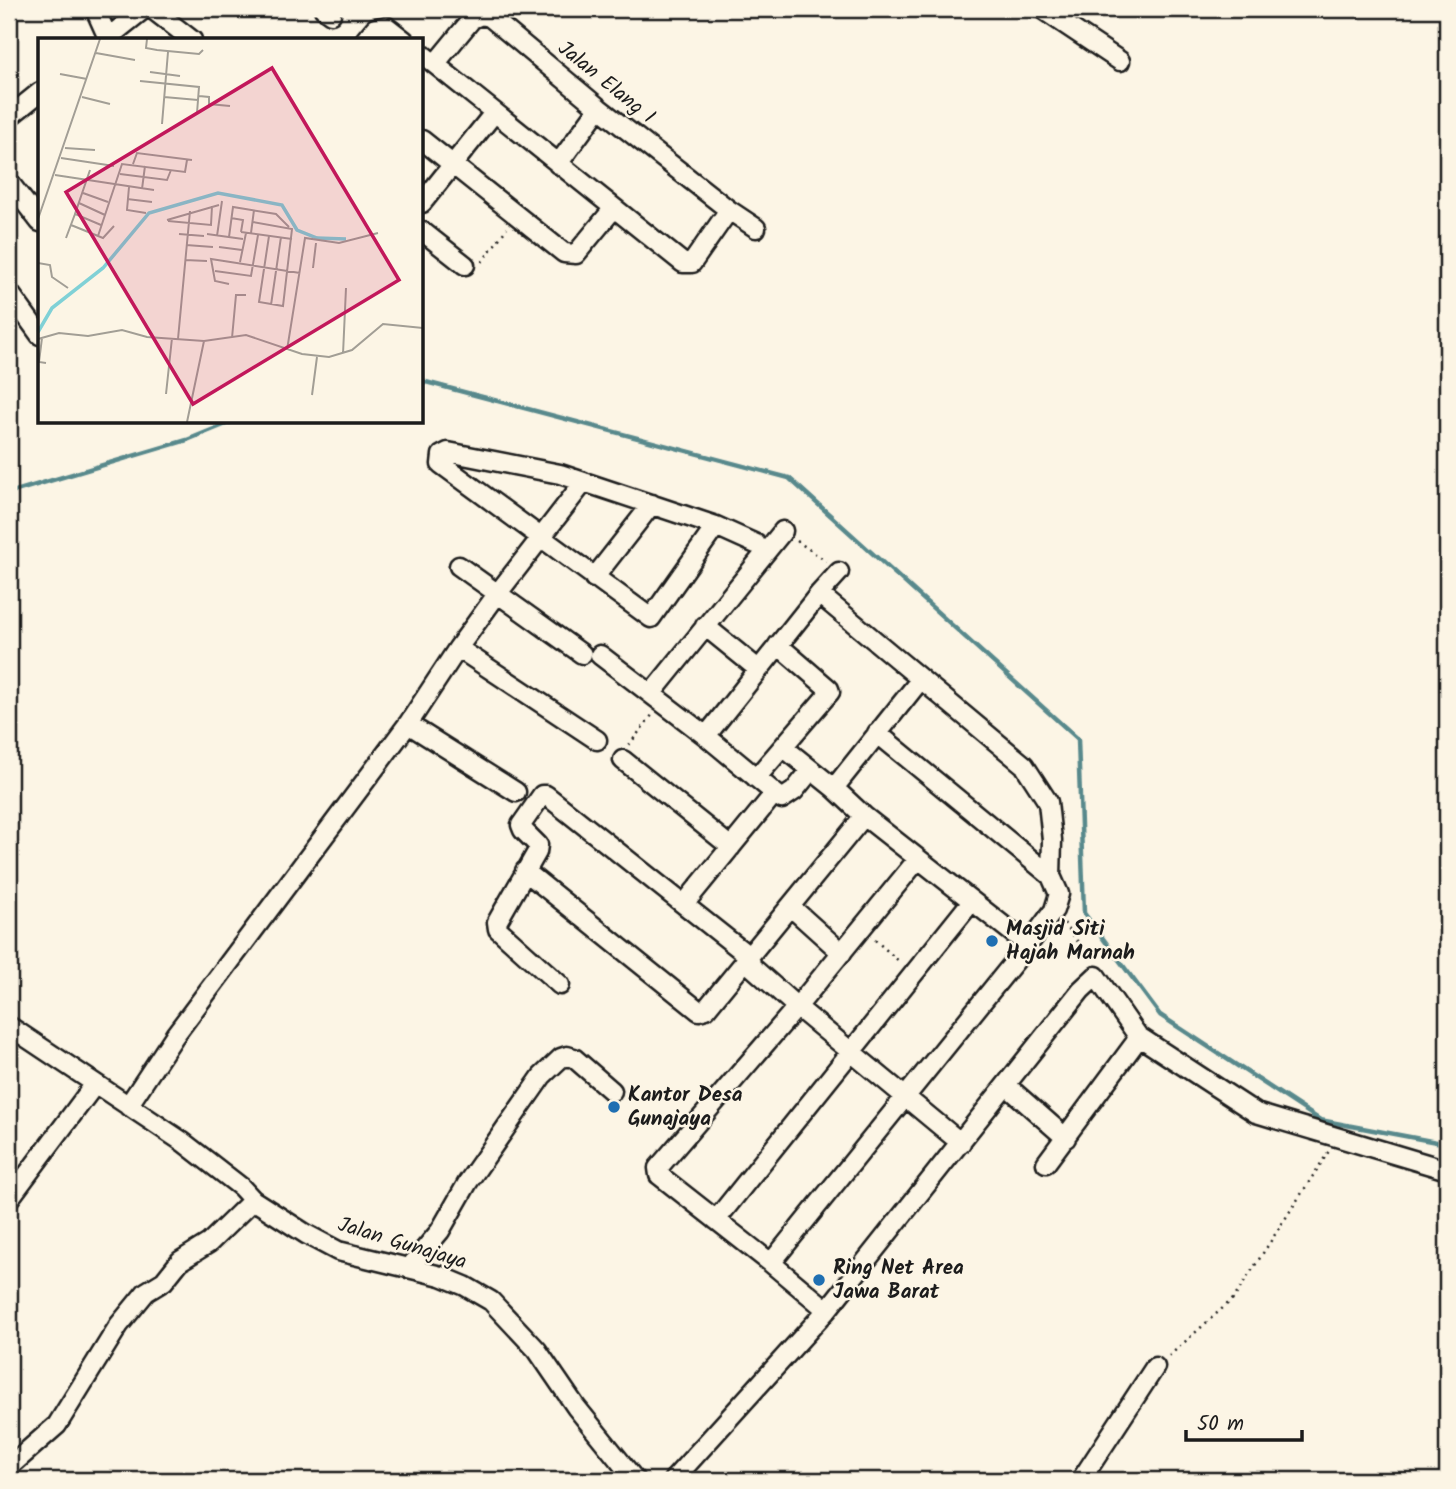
<svg xmlns="http://www.w3.org/2000/svg" width="1456" height="1489" font-family="Kalam,sans-serif">
  <style>
    .lines { fill: none; stroke-linecap: round; stroke-linejoin: round }
    .stream { stroke: #58898c; stroke-width: 4.5 }
    .minor-casing { stroke: #1c1c1c; stroke-width: 23 }
    .path { stroke: #1c1c1c; stroke-width: 2.5; stroke-dasharray: 2 5; stroke-linecap: butt }
    .minor { stroke: #fcf5e5; stroke-width: 18 }
    .poi-dot { fill: #1f6fb2; stroke: #fcf5e5; stroke-width: 2.5 }
    .labels { text-anchor: middle; dominant-baseline: central; stroke-width: 5; stroke-linejoin: round; paint-order: stroke }
    .street-label { font-size: 21px; fill: #1c1c1c; stroke: #fcf5e5 }
    .poi-label { font-size: 21px; font-weight: bold; fill: #1c1c1c; stroke: #fcf5e5; text-anchor: start }
    .inset-river { fill: none; stroke: #80d1d6; stroke-width: 3.5 }
    .inset-road { fill: none; stroke: #a29e95; stroke-width: 2 }
    .view { fill: #c2185b; fill-opacity: 0.15; stroke: #c2185b; stroke-width: 3.5 }
    .inset-edge { fill: none; stroke: #1c1c1c; stroke-width: 3.5 }
  </style>
  <rect width="100%" height="100%" fill="#fcf5e5"/>
  <filter id="ink" filterUnits="userSpaceOnUse"><feTurbulence type="fractalNoise" baseFrequency=".0143" numOctaves="2"/><feDisplacementMap in="SourceGraphic" scale="14" xChannelSelector="R" yChannelSelector="G"/><feConvolveMatrix kernelMatrix="1 2 1 2 8 2 1 2 1" color-interpolation-filters="sRGB"/></filter>
  <g filter="url(#ink)">
    <g class="lines">
      <path class="stream" d="M422,381L789,478L1078,739L1084,913L1160,1015L1320,1120L1447,1144
        M9,493L187,440L231,422"/>
      <g class="minor-casing">
        <path id="minor" d="M95,9L108,38
          M152,9L192,40
          M324,9L331,14
          M1042,9L1120,61
          M105,40L144,9
          M365,40L375,28L386,26L404,40
          M422,54L683,263H692L729,210
          M435,64L472,19L481,15L490,17L599,108L729,210L756,228
          M9,117L40,92
          M422,140L564,253L576,254L614,208
          M558,164L599,108
          M9,182L40,222
          M422,203L494,113
          M422,231L465,265
          M9,292L40,335
          M716,526L651,618L441,464L442,455L448,452L560,474L716,526L756,544
          M459,566L582,654
          M594,578L652,504
          M819,594L839,572
          M705,626L758,669
          M458,648L597,740
          M600,655L706,736L782,799L794,791L811,770
          M651,694L783,531
          M408,724L516,792
          M877,733L1051,876L1059,894L1054,910L1028,945L771,1263L659,1175L658,1168L797,1007L918,859
          M706,736L819,594L1024,765L1048,802L1052,840L1051,876
          M783,747L834,788L864,816L1028,945
          M623,760L731,847
          M756,778L830,692L829,689L778,645
          M834,788L921,679
          M525,871L699,1011L706,1009L864,816
          M685,903L774,794
          M791,907L842,953
          M560,985L498,929L497,922L537,852L538,845L523,830L521,825L542,795H546L750,957L751,966L797,1007L961,1143
          M9,1026L183,1142L241,1187L253,1200L306,1234L338,1251L441,1276L465,1286L491,1301L537,1350L576,1407L635,1480
          M1007,1086L1066,1138
          M128,1106L175,1035L408,724L458,648L498,593L584,482
          M1046,1163L1135,1043L1138,1036
          M9,1199L95,1084
          M716,1220L972,901
          M771,1263L827,1310
          M409,1268L440,1231L468,1182L542,1076L561,1058L567,1056L574,1058L612,1091
          M9,1467L57,1425L119,1325L146,1292L164,1281L180,1261L209,1243L253,1200
          M673,1480L827,1310L1081,990L1096,976L1138,1036L1256,1113L1447,1170
          M1081,1480L1155,1367"/>
      </g>
      <path class="path" d="M482,262L507,228
        M797,541L826,561
        M629,745L653,714
        M1064,923L1091,960
        M875,940L901,963
        M1169,1356L1234,1298L1329,1151"/>
      <use href="#minor" class="minor"/>
    </g>
  </g>
  <g class="poi-dot">
    <circle cx="992" cy="941" r="7"/>
    <circle cx="614" cy="1107" r="7"/>
    <circle cx="819" cy="1280" r="7"/>
  </g>
  <g class="labels">
    <g class="street-label">
      <text transform="translate(606 83) rotate(39)">Jalan Elang I</text>
      <text transform="translate(402 1244) rotate(17)">Jalan Gunajaya</text>
    </g>
    <g class="poi-label">
      <text x="1006" y="929">Masjid Siti<tspan x="1006" dy="24">Hajah Marnah</tspan></text>
      <text x="628" y="1095">Kantor Desa<tspan x="628" dy="24">Gunajaya</tspan></text>
      <text x="833" y="1268">Ring Net Area<tspan x="833" dy="24">Jawa Barat</tspan></text>
    </g>
  </g>
  <g transform="translate(38 38)">
    <rect width="385" height="385" fill="#fcf5e5"/>
    <path class="inset-river" d="M0,294L14,270L65,230L111,175L180,155L244,167L259,192L279,200L308,201"/>
    <path class="inset-road" d="M109,1L108,10L119,12L161,16L165,12M58,15L97,22M112,34L142,38M22,36L49,41M102,43L161,49L159,75M161,58L171,59V66L192,68M44,59L72,66M126,59L160,62M124,86L130,14M27,110L57,112M23,120L76,128M95,126L99,115L154,122M52,132L37,176L63,187M82,136L129,142L133,132M17,137L116,152M91,149L89,172L108,175M104,151L107,128M45,155L70,164M89,161L114,164M41,165L67,177M193,180L205,182L203,194M0,181L62,1M129,182L181,167M130,183L173,187L174,168M215,184L254,191L245,268L221,264L231,198M33,187L65,200L76,188M203,194L254,201M213,195L216,172M141,196L166,198M169,196L205,201M60,198L84,126L147,134L149,122M179,198L184,163M191,199L195,169L238,176L251,189M28,200L37,176M148,207L175,209M181,209L204,212M147,222L169,223M202,224L208,195M0,225L12,227L14,239L30,250M275,230L278,205M177,233L213,238L220,197M191,246L177,243L173,221L262,235M233,267L243,199M4,300L1,324L8,325M194,300L198,257H208M0,301L21,295L50,298L84,292L109,299L166,303L208,297L264,316L291,319L314,312L345,286L385,290M140,301L152,173M249,312L267,200L301,205L340,195M305,316L308,250M128,356L134,300M274,357L279,319M149,384L166,303"/>
    <path class="view" d="M234,30L361,242L155,366L28,154Z"/>
    <rect width="385" height="385" class="inset-edge"/>
  </g>
  <rect width="1456" height="1489" fill="none" stroke="#fcf5e5" stroke-width="35"/>
  <rect x="18" y="18" width="1421" height="1454" fill="none" stroke="#1c1c1c" stroke-width="2.5" filter="url(#ink)"/>
  <path d="M1186 1430v10h116v-10" fill="none" stroke="#1c1c1c" stroke-width="3.5"/>
  <text x="1197" y="1430" font-size="21" fill="#1c1c1c" stroke="#fcf5e5" stroke-width="5" paint-order="stroke">50 m</text>
</svg>
